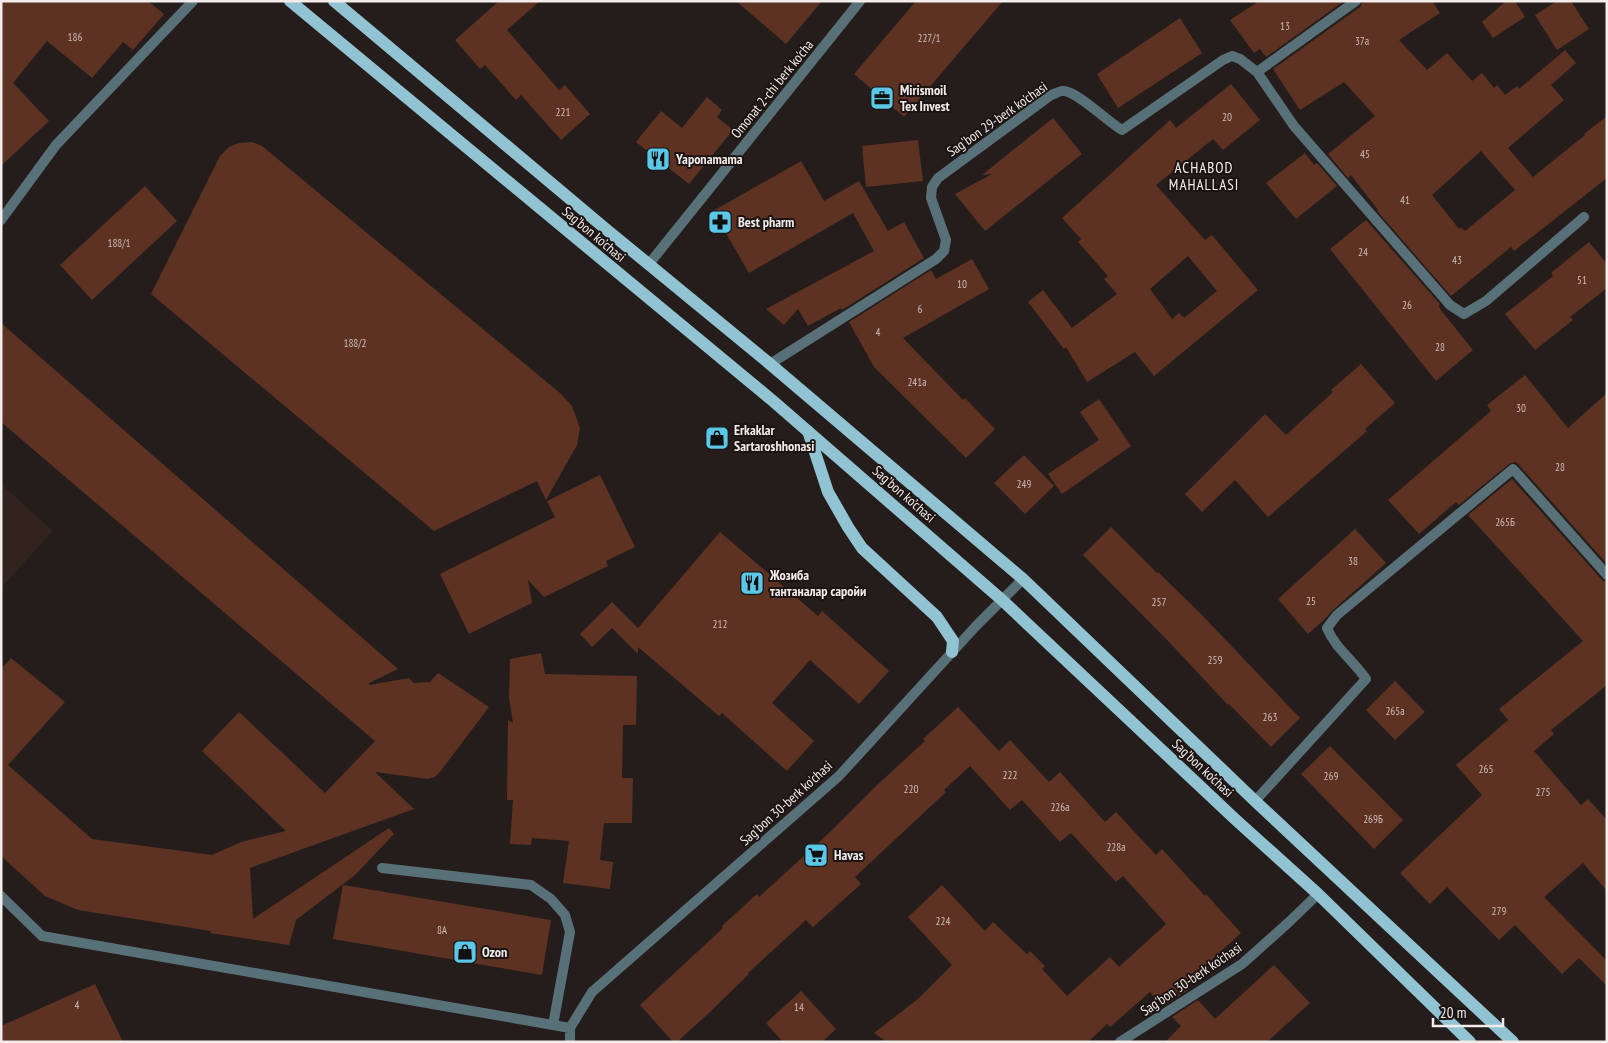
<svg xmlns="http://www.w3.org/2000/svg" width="1608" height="1043" font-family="'PT Sans Narrow',sans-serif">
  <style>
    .built { fill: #31231e }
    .building { fill: #5d3223; fill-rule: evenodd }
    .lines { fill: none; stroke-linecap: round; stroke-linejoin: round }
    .minor { stroke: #587078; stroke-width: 10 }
    .primary { stroke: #91c3d3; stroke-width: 12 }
    .labels { text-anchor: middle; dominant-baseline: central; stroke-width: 4; stroke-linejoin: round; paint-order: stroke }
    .number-label { font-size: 11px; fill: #cdbeb9 }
    .street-label { font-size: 14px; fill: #f2edeb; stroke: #1b1412 }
    .poi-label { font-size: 14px; font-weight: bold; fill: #f2edeb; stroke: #1b1412; text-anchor: start }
    .neighbourhood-label { font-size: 15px; letter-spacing: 1px; fill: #f2edeb; stroke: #1b1412 }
  </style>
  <rect width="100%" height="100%" fill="#251d1b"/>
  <path class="built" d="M1,484L53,531L1,588Z"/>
  <path class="building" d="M1,1H148L164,14L133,50L123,42L92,78L47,41L13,83L49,121L1,166Z
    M499,1H540L507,30L559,90L565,85L590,114L561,140L521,95L516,100L485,65L480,69L455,40Z
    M736,1H822L786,44Z
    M916,1H1003L904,117L854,74Z
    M1259,1H1344L1266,57L1260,49L1254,53L1230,20Z
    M1363,1H1432L1440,13L1399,40L1427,70L1447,53L1472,81L1482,73L1494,88L1497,85L1505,95L1517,86L1519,89L1565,50L1576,63L1551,85L1564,100L1508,148L1533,177L1585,135L1584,134L1607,116V178L1514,251L1511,247L1451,296L1377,211L1378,210L1351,175L1348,178L1328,154L1375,116L1344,82L1300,110L1273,69L1360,7ZM1481,151L1515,190L1465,231L1461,227L1459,229L1432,195Z
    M1506,1H1515L1525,17L1493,38L1482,22Z
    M1557,1H1571L1589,29L1557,50L1535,15Z
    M1180,18L1202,53L1118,108L1097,74Z
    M1231,84L1260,120L1223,150L1213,139L1156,185L1205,240L1212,235L1258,290L1154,376L1135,352L1087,382L1066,347L1064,349L1028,302L1043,290L1072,328L1117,294L1104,279L1108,276L1078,242L1081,239L1062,218L1170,120L1176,128ZM1188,256L1217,291L1184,318L1179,313L1172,319L1150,289Z
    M707,97L722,110L717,117L733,130L689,184L636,142L661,111L682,128Z
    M1053,118L1082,154L985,231L955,194L992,174L982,175Z
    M918,140L923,181L866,187L862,146Z
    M252,142L262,146L560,393L572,406L580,428L577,445L546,500L537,481L434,531L151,294L220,156L229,147L239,143Z
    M1305,153L1314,165L1317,163L1337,186L1296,219L1266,183Z
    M801,161L824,201L859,181L888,231L904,222L924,258L842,310L841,308L808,326L798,309L784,325L766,309L874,251L853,213L749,273L713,211Z
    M145,186L177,221L92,300L60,265Z
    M1366,220L1440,304L1439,306L1440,309L1473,350L1436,381L1330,249Z
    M1589,242L1607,264V288L1570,317L1573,320L1535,350L1505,314L1553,276L1551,273Z
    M972,259L989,289L903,338L963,400L965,398L995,429L966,458L874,367L849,322L931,270L936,279Z
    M1,323L398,669L369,683L370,685L409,678L414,683L430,682L438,673L489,707L440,772L435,777L428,779L375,772L414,809L250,868L253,919L389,828L394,834L355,875L296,920L289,945L210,933L211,931L78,910L45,896L1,856V669L11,658L65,702L8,765L92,839L212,855L241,842L286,831L202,751L239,712L325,793L375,741L1,422Z
    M1361,364L1395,403L1365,429L1367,431L1268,517L1235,480L1202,512L1185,494L1265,414L1286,435L1333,392L1331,390Z
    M1525,375L1568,428L1607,393V564L1518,464L1515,462L1509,464L1459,505L1456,502L1419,534L1388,500L1491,411L1487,405Z
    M1099,399L1131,446L1062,494L1048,474L1099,440L1080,412Z
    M1024,455L1054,486L1025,514L994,483Z
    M600,475L635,547L606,561L608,566L544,597L528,580L532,603L469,634L440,574L555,517L547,501Z
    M1512,479L1602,580L1607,582V685L1551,730L1554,734L1534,751L1581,805L1588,799L1607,820V891L1583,863L1544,897L1607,961V986L1579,958L1562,974L1515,925L1499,940L1447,887L1430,904L1400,873L1482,795L1456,765L1508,720L1499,709L1583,641L1468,515Z
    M1111,527L1157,573L1158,572L1202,615L1300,718L1271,747L1229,704L1228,705L1171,644L1083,555Z
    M1355,529L1386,563L1333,610L1325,619L1308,634L1278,599Z
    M720,532L818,616L822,611L889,671L859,704L810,660L772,703L814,741L787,771L722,713L719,716L638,647V654L612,628L592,647L580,634L612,602L638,628Z
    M541,653L545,674L637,676L636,725H623L622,778H633L632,823H604L600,860L613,862L610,889L563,883L569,841L532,838L531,845L510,844L513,800H507L508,720L513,723L509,698L510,659Z
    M1395,681L1425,712L1395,740L1366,710Z
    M958,707L999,751L1010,740L1049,782L1060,772L1105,822L1116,812L1156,855L1162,849L1205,896L1206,894L1241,933L1184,985L1188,990L1163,1006L1150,992L1110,1027L1107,1024L1088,1042H887L874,1033L919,998L952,965L908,917L942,885L985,931L993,922L1027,954L1030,951L1045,966L1042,969L1067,996L1110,957L1119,967L1166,924L1123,876L1116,882L1071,833L1060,842L1022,800L1010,810L970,766L944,790L946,792L855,877L861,884L813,927L806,920L748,973L749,974L710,1012L677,1042H673L640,1005L723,928L722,926L757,894L759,897L830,832L876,786L925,741L923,739Z
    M1330,746L1403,820L1374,849L1301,774Z
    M343,885L551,920L542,975L333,939Z
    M1274,965L1310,1003L1267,1042H1165L1181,1026L1172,1017L1198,1000L1215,1019Z
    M95,984L123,1042H1V1026Z
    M801,991L836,1029L822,1042H783L766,1023Z"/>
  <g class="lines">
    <path class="minor" d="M1257,72L1294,126L1450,305L1464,314L1486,301L1584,217
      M1,220L56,145L193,1
      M649,264L860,1
      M770,364L936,259L944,251L946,240L931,198L932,187L938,178L1051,95C1054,94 1058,92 1062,91C1075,89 1108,122 1122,130L1223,60L1232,56L1240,59L1257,72L1356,1
      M1255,801L1366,679C1354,661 1335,648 1327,628L1337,615L1513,469L1607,575
      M382,868L531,885L551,899L565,915L570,932L553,1025
      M1,896L42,936L570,1028
      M570,1042V1028L592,992L839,776L976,626L1023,579
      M1120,1042L1242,964L1289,922L1318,894"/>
    <path class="primary" d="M290,1L773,401L1002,600L1236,820L1318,894L1470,1042
      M334,1L607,230L770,364L1023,579L1255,801L1513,1042
      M808,431L828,492L848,527L862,548L937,617L953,641L952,652"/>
  </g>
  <defs>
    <g id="office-square" transform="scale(1.25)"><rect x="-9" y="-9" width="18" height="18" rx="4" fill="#5bc8e7" stroke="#1b1412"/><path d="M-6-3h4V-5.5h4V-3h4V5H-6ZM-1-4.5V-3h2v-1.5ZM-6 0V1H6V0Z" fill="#111"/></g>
    <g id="restaurant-square" transform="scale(1.25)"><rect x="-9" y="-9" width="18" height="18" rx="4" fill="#5bc8e7" stroke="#1b1412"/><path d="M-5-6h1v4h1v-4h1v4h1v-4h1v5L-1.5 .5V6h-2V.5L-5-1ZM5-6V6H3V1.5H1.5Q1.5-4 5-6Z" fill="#111"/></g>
    <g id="pharmacy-square" transform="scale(1.25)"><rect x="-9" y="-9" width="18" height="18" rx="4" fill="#5bc8e7" stroke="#1b1412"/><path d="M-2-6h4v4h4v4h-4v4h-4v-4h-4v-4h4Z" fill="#111"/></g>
    <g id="shop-square" transform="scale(1.25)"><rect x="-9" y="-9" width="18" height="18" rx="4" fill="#5bc8e7" stroke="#1b1412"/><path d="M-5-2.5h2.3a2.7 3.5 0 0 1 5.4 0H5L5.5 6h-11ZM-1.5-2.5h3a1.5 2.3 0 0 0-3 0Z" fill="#111"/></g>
    <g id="supermarket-square" transform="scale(1.25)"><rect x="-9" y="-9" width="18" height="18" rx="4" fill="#5bc8e7" stroke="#1b1412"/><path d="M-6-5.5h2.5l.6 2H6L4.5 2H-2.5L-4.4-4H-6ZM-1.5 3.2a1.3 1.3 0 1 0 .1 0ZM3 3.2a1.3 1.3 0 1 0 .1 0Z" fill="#111"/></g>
  </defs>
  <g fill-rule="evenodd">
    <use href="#office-square" x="882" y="98"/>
    <use href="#restaurant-square" x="658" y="159"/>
    <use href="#pharmacy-square" x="720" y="222"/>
    <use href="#shop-square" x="717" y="438"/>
    <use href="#restaurant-square" x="752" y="583"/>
    <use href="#supermarket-square" x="816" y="855"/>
    <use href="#shop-square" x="465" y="952"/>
  </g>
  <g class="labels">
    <g class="number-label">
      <text x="1285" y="26">13</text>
      <text x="75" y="37">186</text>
      <text x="929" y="38">227/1</text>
      <text x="1362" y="41">37a</text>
      <text x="563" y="112">221</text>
      <text x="1227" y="117">20</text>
      <text x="1365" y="154">45</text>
      <text x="1405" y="200">41</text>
      <text x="119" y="243">188/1</text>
      <text x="1363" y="252">24</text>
      <text x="1457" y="260">43</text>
      <text x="1582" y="280">51</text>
      <text x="962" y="284">10</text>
      <text x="1407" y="305">26</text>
      <text x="920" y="309">6</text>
      <text x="878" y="332">4</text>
      <text x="355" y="343">188/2</text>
      <text x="1440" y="347">28</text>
      <text x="917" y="382">241а</text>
      <text x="1521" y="408">30</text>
      <text x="1560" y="467">28</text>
      <text x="1024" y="484">249</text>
      <text x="1505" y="522">265Б</text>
      <text x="1353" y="561">38</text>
      <text x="1311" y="601">25</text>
      <text x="1159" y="602">257</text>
      <text x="720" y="624">212</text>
      <text x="1215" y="660">259</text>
      <text x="1395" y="711">265a</text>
      <text x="1270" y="717">263</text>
      <text x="1486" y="769">265</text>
      <text x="1010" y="775">222</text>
      <text x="1331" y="776">269</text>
      <text x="911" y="789">220</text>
      <text x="1543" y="792">275</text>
      <text x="1060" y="807">226a</text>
      <text x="1373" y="819">269Б</text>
      <text x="1116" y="847">228a</text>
      <text x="1499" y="911">279</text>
      <text x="943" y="921">224</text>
      <text x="442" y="930">8A</text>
      <text x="77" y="1005">4</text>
      <text x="799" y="1007">14</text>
    </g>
    <g class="street-label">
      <text transform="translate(772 89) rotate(-51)">Omonat 2-chi berk ko'cha</text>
      <text transform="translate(997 119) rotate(-35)">Sag'bon 29-berk ko'chasi</text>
      <text transform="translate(594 234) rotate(40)">Sag’bon ko’chasi</text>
      <text transform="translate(904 494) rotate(41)">Sag’bon ko’chasi</text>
      <text transform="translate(1203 768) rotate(43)">Sag’bon ko’chasi</text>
      <text transform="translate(786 803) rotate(-42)">Sag'bon 30-berk ko'chasi</text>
      <text transform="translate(1191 979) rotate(-34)">Sag'bon 30-berk ko'chasi</text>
    </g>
    <g class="poi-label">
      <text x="900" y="90">Mirismoil<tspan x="900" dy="16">Tex Invest</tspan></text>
      <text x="676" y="159">Yaponamama</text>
      <text x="738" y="222">Best pharm</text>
      <text x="734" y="430">Erkaklar<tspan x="734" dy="16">Sartaroshhonasi</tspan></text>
      <text x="770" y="575">Жозиба<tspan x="770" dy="16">тантаналар саройи</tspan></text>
      <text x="834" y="855">Havas</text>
      <text x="482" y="952">Ozon</text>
    </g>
    <g class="neighbourhood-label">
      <text x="1204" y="167">ACHABOD<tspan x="1204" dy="17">MAHALLASI</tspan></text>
    </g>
  </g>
  <rect width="1608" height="1043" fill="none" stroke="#f2edeb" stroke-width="5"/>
  <path d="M1433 1018v8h70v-8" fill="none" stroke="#f2edeb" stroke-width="2.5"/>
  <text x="1440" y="1018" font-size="15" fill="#f2edeb" stroke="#1b1412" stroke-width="4" paint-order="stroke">20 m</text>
</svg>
